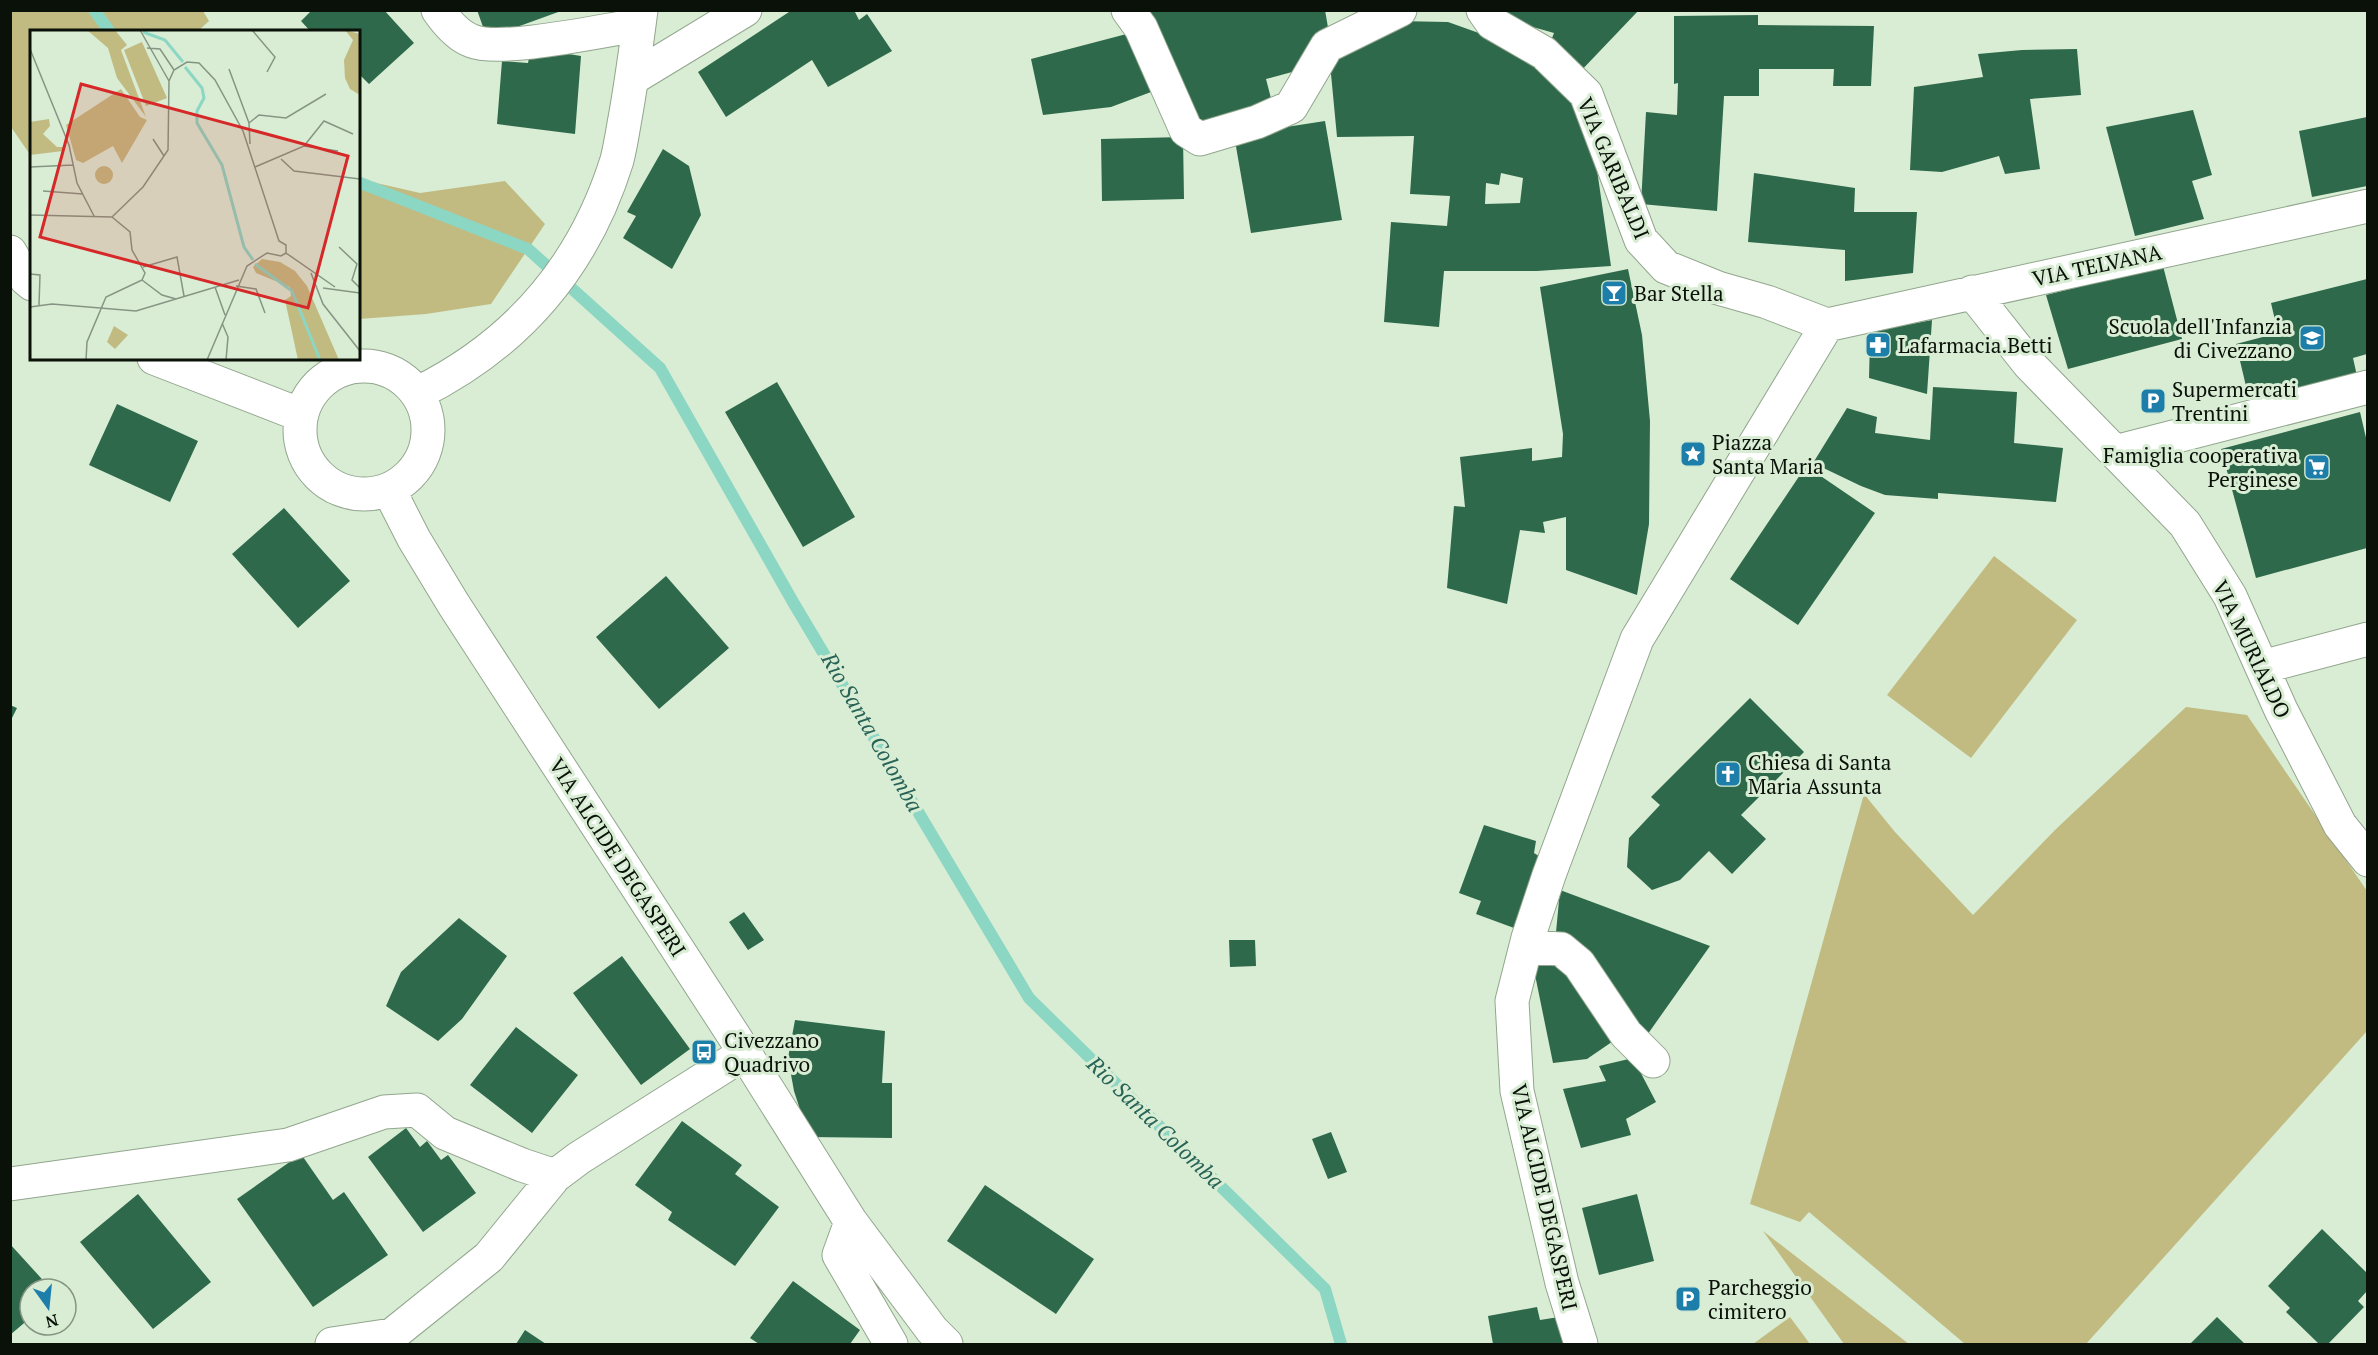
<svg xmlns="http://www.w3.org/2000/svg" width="2378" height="1355" font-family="'PT Serif',serif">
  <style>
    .green { fill: #c1bb82 }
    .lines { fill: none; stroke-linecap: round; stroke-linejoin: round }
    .stream { stroke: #8cd6c4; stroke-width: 12 }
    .building { fill: #2f694b; fill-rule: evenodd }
    .minor-casing { stroke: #92a68e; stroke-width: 35 }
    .minor { stroke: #fff; stroke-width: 33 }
    .labels { text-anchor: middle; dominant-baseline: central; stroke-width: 6; stroke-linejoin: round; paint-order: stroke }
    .street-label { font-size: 21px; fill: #0a1109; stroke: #d8edd4 }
    .poi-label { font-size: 21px; fill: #0a1109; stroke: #d8edd4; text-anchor: start }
    .water-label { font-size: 22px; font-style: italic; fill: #286357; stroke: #d8edd4 }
    .inset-river { fill: none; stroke: #8cd6c4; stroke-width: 3 }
    .inset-road { fill: none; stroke: #869583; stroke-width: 1.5 }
    .view { fill: #d62828; fill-opacity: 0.15; stroke: #d62828; stroke-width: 3 }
    .inset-edge { fill: none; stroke: #0a1109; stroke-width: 3 }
  </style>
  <rect width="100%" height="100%" fill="#d8edd4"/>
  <path class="green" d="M10,11H203L209,21L198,31L32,32L31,156L11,127Z
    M359,179L420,193L505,181L545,224L491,304L426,314L359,319Z
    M1994,556L2077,620L1971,758L1887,695Z
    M2186,707L2247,715L2367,891V1031L2086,1344H1965L1809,1212L1800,1222L1750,1204L1864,794L1895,832L1973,915L2056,829Z
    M1763,1231L1909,1344H1844Z
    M1790,1317L1810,1344H1753Z"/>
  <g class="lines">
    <path class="stream" d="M94,10L110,32
      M358,182L528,249L660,368L793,602L1029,998L1325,1289L1341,1344"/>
  </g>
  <path class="building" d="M312,10H384L414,43L369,84L358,73V32H311L301,21Z
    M477,10H561V11L487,38Z
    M792,10H854L859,20L867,14L892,51L828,87L812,60L726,117L698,72Z
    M1142,10H1325L1331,45L1303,69L1266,79L1273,106L1199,129Z
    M1494,10H1639L1577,75L1548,48L1554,33L1498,17Z
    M1758,15V25L1874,26L1871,86H1833L1834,69H1759V96H1724L1717,211L1641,204L1646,112L1677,115L1678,83L1674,84V16Z
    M1396,21L1448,22L1518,47L1576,96L1596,163L1611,266L1537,271H1444L1439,327L1384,322L1391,222L1447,226L1450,196L1410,194L1414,136L1337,137L1329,53ZM1501,173L1523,178L1520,203L1485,204L1486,183L1499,185Z
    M1138,31L1159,89L1111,107L1043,115L1031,59Z
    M531,48L581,56L575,134L497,124L502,61L528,63Z
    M2077,49L2081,95L2030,99L2040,169L2005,174L1999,156L1942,172L1910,170L1914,87L1983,77L1978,54L2022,50Z
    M2193,110L2212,175L2192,181L2204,219L2135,236L2106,127Z
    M2367,117V186L2312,197L2299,131Z
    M1325,121L1342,220L1251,233L1234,135Z
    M1183,137L1184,199L1102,201L1101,139Z
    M663,149L689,166L701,215L672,269L623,238L636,216L627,212Z
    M1754,173L1855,188L1854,212H1917L1913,273L1845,281V250L1748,242Z
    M2163,266L2182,339L2068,369L2046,295Z
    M1628,269L1642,335L1650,421L1649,524L1637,595L1566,570V517L1543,522L1545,533L1520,530L1507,604L1447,588L1454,506L1465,507L1460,457L1532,448V461L1562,457L1563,434L1540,287Z
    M2367,279V354L2353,358L2357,376L2250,403L2236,344L2278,333L2271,303Z
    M1932,320L1927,394L1869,378L1870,339L1879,330Z
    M777,382L855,517L803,547L725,412Z
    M1933,387L2017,392L2014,443L2063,448L2056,502L1938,493V499L1885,495L1861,486L1813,463L1847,408L1877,417L1875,433L1930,440Z
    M117,404L198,441L170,502L89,465Z
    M2360,412L2367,442V548L2256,578L2221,449Z
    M1806,466L1875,513L1798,625L1730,579Z
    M284,508L350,581L298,628L232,554Z
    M666,576L729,648L659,709L596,637Z
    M1750,698L1804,752L1741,815L1766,839L1732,874L1709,851L1680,880L1652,890L1627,867L1629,838L1660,805L1651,797Z
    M10,705L17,708L10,722Z
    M1484,825L1536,841L1534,853L1542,858L1514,928L1476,914L1481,901L1459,893Z
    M1560,890L1710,946L1645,1038L1555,943Z
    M744,912L764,940L748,950L729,922Z
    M459,918L507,956L462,1019L438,1041L386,1006L401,972Z
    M1229,940H1255L1256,966L1230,967Z
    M622,956L690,1049L641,1085L573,993Z
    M1566,957L1622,1035L1587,1059L1553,1063L1533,965Z
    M795,1020L885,1031L882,1083H892V1138L809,1137L794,1091L788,1058Z
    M516,1027L578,1075L532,1133L470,1085Z
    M1633,1058L1656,1102L1626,1119L1631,1135L1581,1148L1563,1089L1606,1081L1599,1066Z
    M682,1121L742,1165L735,1174L779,1207L735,1266L668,1220L672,1212L635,1185Z
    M406,1128L420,1147L427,1141L441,1160L448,1155L476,1193L423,1232L368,1157Z
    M1331,1132L1347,1172L1328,1179L1312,1139Z
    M301,1154L333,1200L344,1192L388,1255L313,1307L237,1199Z
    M985,1185L1094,1259L1056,1314L947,1241Z
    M138,1194L211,1282L153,1329L80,1242Z
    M1637,1194L1654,1261L1599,1275L1582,1208Z
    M2322,1229L2367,1273V1291L2358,1301L2364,1307L2328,1344H2319L2286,1312L2290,1308L2268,1286Z
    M10,1244L51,1289H30V1318L10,1335Z
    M793,1281L860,1330L850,1344H759L750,1338Z
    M1537,1307L1540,1320L1559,1317L1564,1344H1493L1488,1316Z
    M2217,1317L2245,1344H2190Z
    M525,1330L546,1344H516Z"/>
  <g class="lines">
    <g class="minor-casing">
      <path id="minor" d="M438,10C447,23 458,36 472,41C501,53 604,30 639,25
        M1128,10L1141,28L1186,130L1200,139L1257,122L1291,107L1327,46L1400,10
        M1483,10L1492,23L1544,53L1586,94L1641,240L1666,267L1718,288L1767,302L1827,325
        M633,78L745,10
        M10,252L26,279L32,284
        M1972,292L2029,364L2185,524L2230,596L2281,710L2340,825L2368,860
        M1827,325L2368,206
        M154,358L301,415
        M300 430a64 64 0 1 1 128 0a64 64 0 1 1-128 0Z
        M418,393C517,344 584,266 617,160C620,148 622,136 624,124C631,86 636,49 641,10
        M2115,452L2368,387
        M389,490L414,539L454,605L734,1036L851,1222L932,1330L946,1344
        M2262,667L2368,639
        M1526,947L1561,949L1579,964L1626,1034L1653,1061
        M10,1184L288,1145L384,1112L417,1110L445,1133L522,1165L555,1176
        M851,1222L839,1255L891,1344
        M332,1344L392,1335L489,1257L555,1176L579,1158L745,1053
        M1581,1344L1562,1283L1517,1091L1512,1001L1528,938L1549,875L1637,639L1827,325"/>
    </g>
    <use href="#minor" class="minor"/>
  </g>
  <defs>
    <g id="bar-square" transform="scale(1.35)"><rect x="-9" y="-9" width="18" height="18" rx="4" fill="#1e7eaa" stroke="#d8edd4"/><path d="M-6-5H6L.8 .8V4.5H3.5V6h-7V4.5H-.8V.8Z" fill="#fff"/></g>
    <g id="school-square" transform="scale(1.35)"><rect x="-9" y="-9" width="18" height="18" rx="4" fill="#1e7eaa" stroke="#d8edd4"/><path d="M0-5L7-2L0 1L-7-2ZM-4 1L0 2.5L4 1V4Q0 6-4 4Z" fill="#fff"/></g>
    <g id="pharmacy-square" transform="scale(1.35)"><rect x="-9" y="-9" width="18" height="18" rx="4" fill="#1e7eaa" stroke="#d8edd4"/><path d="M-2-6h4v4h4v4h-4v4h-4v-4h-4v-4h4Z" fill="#fff"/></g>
    <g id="parking-square" transform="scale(1.35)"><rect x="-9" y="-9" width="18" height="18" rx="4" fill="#1e7eaa" stroke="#d8edd4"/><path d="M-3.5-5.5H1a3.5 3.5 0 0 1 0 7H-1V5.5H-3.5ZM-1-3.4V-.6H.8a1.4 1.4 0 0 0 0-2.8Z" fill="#fff"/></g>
    <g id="sight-square" transform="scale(1.35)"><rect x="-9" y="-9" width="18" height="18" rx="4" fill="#1e7eaa" stroke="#d8edd4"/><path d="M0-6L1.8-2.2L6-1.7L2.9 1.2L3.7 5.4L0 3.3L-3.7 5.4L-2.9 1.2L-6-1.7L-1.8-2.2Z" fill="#fff"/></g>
    <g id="supermarket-square" transform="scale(1.35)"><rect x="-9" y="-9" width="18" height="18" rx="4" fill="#1e7eaa" stroke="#d8edd4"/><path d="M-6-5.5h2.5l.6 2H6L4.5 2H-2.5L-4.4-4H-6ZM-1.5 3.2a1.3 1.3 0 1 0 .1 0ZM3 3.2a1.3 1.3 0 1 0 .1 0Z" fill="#fff"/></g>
    <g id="church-square" transform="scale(1.35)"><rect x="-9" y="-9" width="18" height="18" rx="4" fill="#1e7eaa" stroke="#d8edd4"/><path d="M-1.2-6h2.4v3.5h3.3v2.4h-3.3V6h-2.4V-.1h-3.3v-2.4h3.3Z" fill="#fff"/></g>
    <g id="bus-square" transform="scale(1.35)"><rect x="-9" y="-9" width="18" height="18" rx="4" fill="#1e7eaa" stroke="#d8edd4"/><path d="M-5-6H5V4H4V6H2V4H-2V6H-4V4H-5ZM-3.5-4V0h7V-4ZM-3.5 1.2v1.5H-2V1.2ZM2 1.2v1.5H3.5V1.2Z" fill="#fff"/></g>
  </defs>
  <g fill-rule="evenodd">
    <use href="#bar-square" x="1614" y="293"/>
    <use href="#school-square" x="2312" y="338"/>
    <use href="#pharmacy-square" x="1878" y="345"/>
    <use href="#parking-square" x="2153" y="401"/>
    <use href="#sight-square" x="1693" y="454"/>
    <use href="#supermarket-square" x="2317" y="467"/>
    <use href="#church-square" x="1728" y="774"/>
    <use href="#bus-square" x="704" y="1052"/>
    <use href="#parking-square" x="1688" y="1299"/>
  </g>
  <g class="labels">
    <g class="street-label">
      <text transform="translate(1614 168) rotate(67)">VIA GARIBALDI</text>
      <text transform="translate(2097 265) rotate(-12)">VIA TELVANA</text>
      <text transform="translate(2252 649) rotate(64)">VIA MURIALDO</text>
      <text transform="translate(618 857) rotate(57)">VIA ALCIDE DEGASPERI</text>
      <text transform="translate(1545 1197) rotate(77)">VIA ALCIDE DEGASPERI</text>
    </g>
    <g class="poi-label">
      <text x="1634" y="293">Bar Stella</text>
      <text x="2292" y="326" text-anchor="end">Scuola dell'Infanzia<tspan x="2292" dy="24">di Civezzano</tspan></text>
      <text x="1898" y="345">Lafarmacia.Betti</text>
      <text x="2172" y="389">Supermercati<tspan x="2172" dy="24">Trentini</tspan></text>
      <text x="1712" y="442">Piazza<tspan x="1712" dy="24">Santa Maria</tspan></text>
      <text x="2298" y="455" text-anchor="end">Famiglia cooperativa<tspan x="2298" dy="24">Perginese</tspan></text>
      <text x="1748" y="762">Chiesa di Santa<tspan x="1748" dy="24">Maria Assunta</tspan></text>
      <text x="724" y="1040">Civezzano<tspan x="724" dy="24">Quadrivo</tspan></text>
      <text x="1708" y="1287">Parcheggio<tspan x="1708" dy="24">cimitero</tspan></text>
    </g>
    <g class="water-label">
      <text transform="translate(873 732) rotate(60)">Rio Santa Colomba</text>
      <text transform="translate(1156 1122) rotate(44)">Rio Santa Colomba</text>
    </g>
  </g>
  <g transform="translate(30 30)">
    <rect width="330" height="330" fill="#d8edd4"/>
    <path d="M57,0H85L97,15L91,20L116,87L87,48L78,18ZM315,0L330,4V65L320,59L315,48L314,30L323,10ZM112,12L137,68L116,76L94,20ZM91,59L110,87L117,90L92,133L83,116L53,133L46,130L36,95ZM19,89L20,96L13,104L27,117H35L33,121L0,125V92ZM65 145a9 9 0 1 1 18 0a9 9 0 1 1-18 0ZM232,229L250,232L265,241L277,256L309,330H268L255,270L261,266L260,257L226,243L223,237ZM84,296L98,305L85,319L77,312Z" fill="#c1bb82"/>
    <path class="inset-river" d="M113,2L135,10L153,32M155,37L172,58L174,68L167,81V93L192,135L214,217L223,230M225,234L262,261L290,330"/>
    <path class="inset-road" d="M110,0L139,51M222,0L245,27L237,42M117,18L130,19L144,40M0,19L39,115L47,153L64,186M199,39L219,93M123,109L134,126M220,114L219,93L229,85L256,88L296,64M274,116L294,91L323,104M251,129L264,141L330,149M0,137L43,135M225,137L274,116L308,121M13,161L53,164M0,185L82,187M82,187L113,157L138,120L139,51L144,40L157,32L169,33L185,50L213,101L249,211L256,215V223L305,257M82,187L100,202L102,220L115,243L112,250M309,217L327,234L322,250L330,258M113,237L147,227L154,266M281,243L293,274L330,321M0,244L10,245L9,275M112,250L132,265L146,269M206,256L226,259L235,283M185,257L195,285M293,258L330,263M0,277L22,274L106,281L209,250M192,293L198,307L196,330M56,330L57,312L76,267L112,250M177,330L217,236L237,223L251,226L256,223"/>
    <path class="view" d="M51,54L318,126L278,278L10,207Z"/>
    <rect width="330" height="330" class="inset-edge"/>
  </g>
  <rect width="2378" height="1355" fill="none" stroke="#0a1109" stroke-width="24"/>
  <g transform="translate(48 1307) rotate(165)"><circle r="28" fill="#d8edd4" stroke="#869583" stroke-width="1.5"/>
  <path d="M0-4.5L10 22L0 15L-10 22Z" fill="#1e7eaa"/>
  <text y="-9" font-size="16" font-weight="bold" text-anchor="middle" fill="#0a1109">N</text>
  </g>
</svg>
